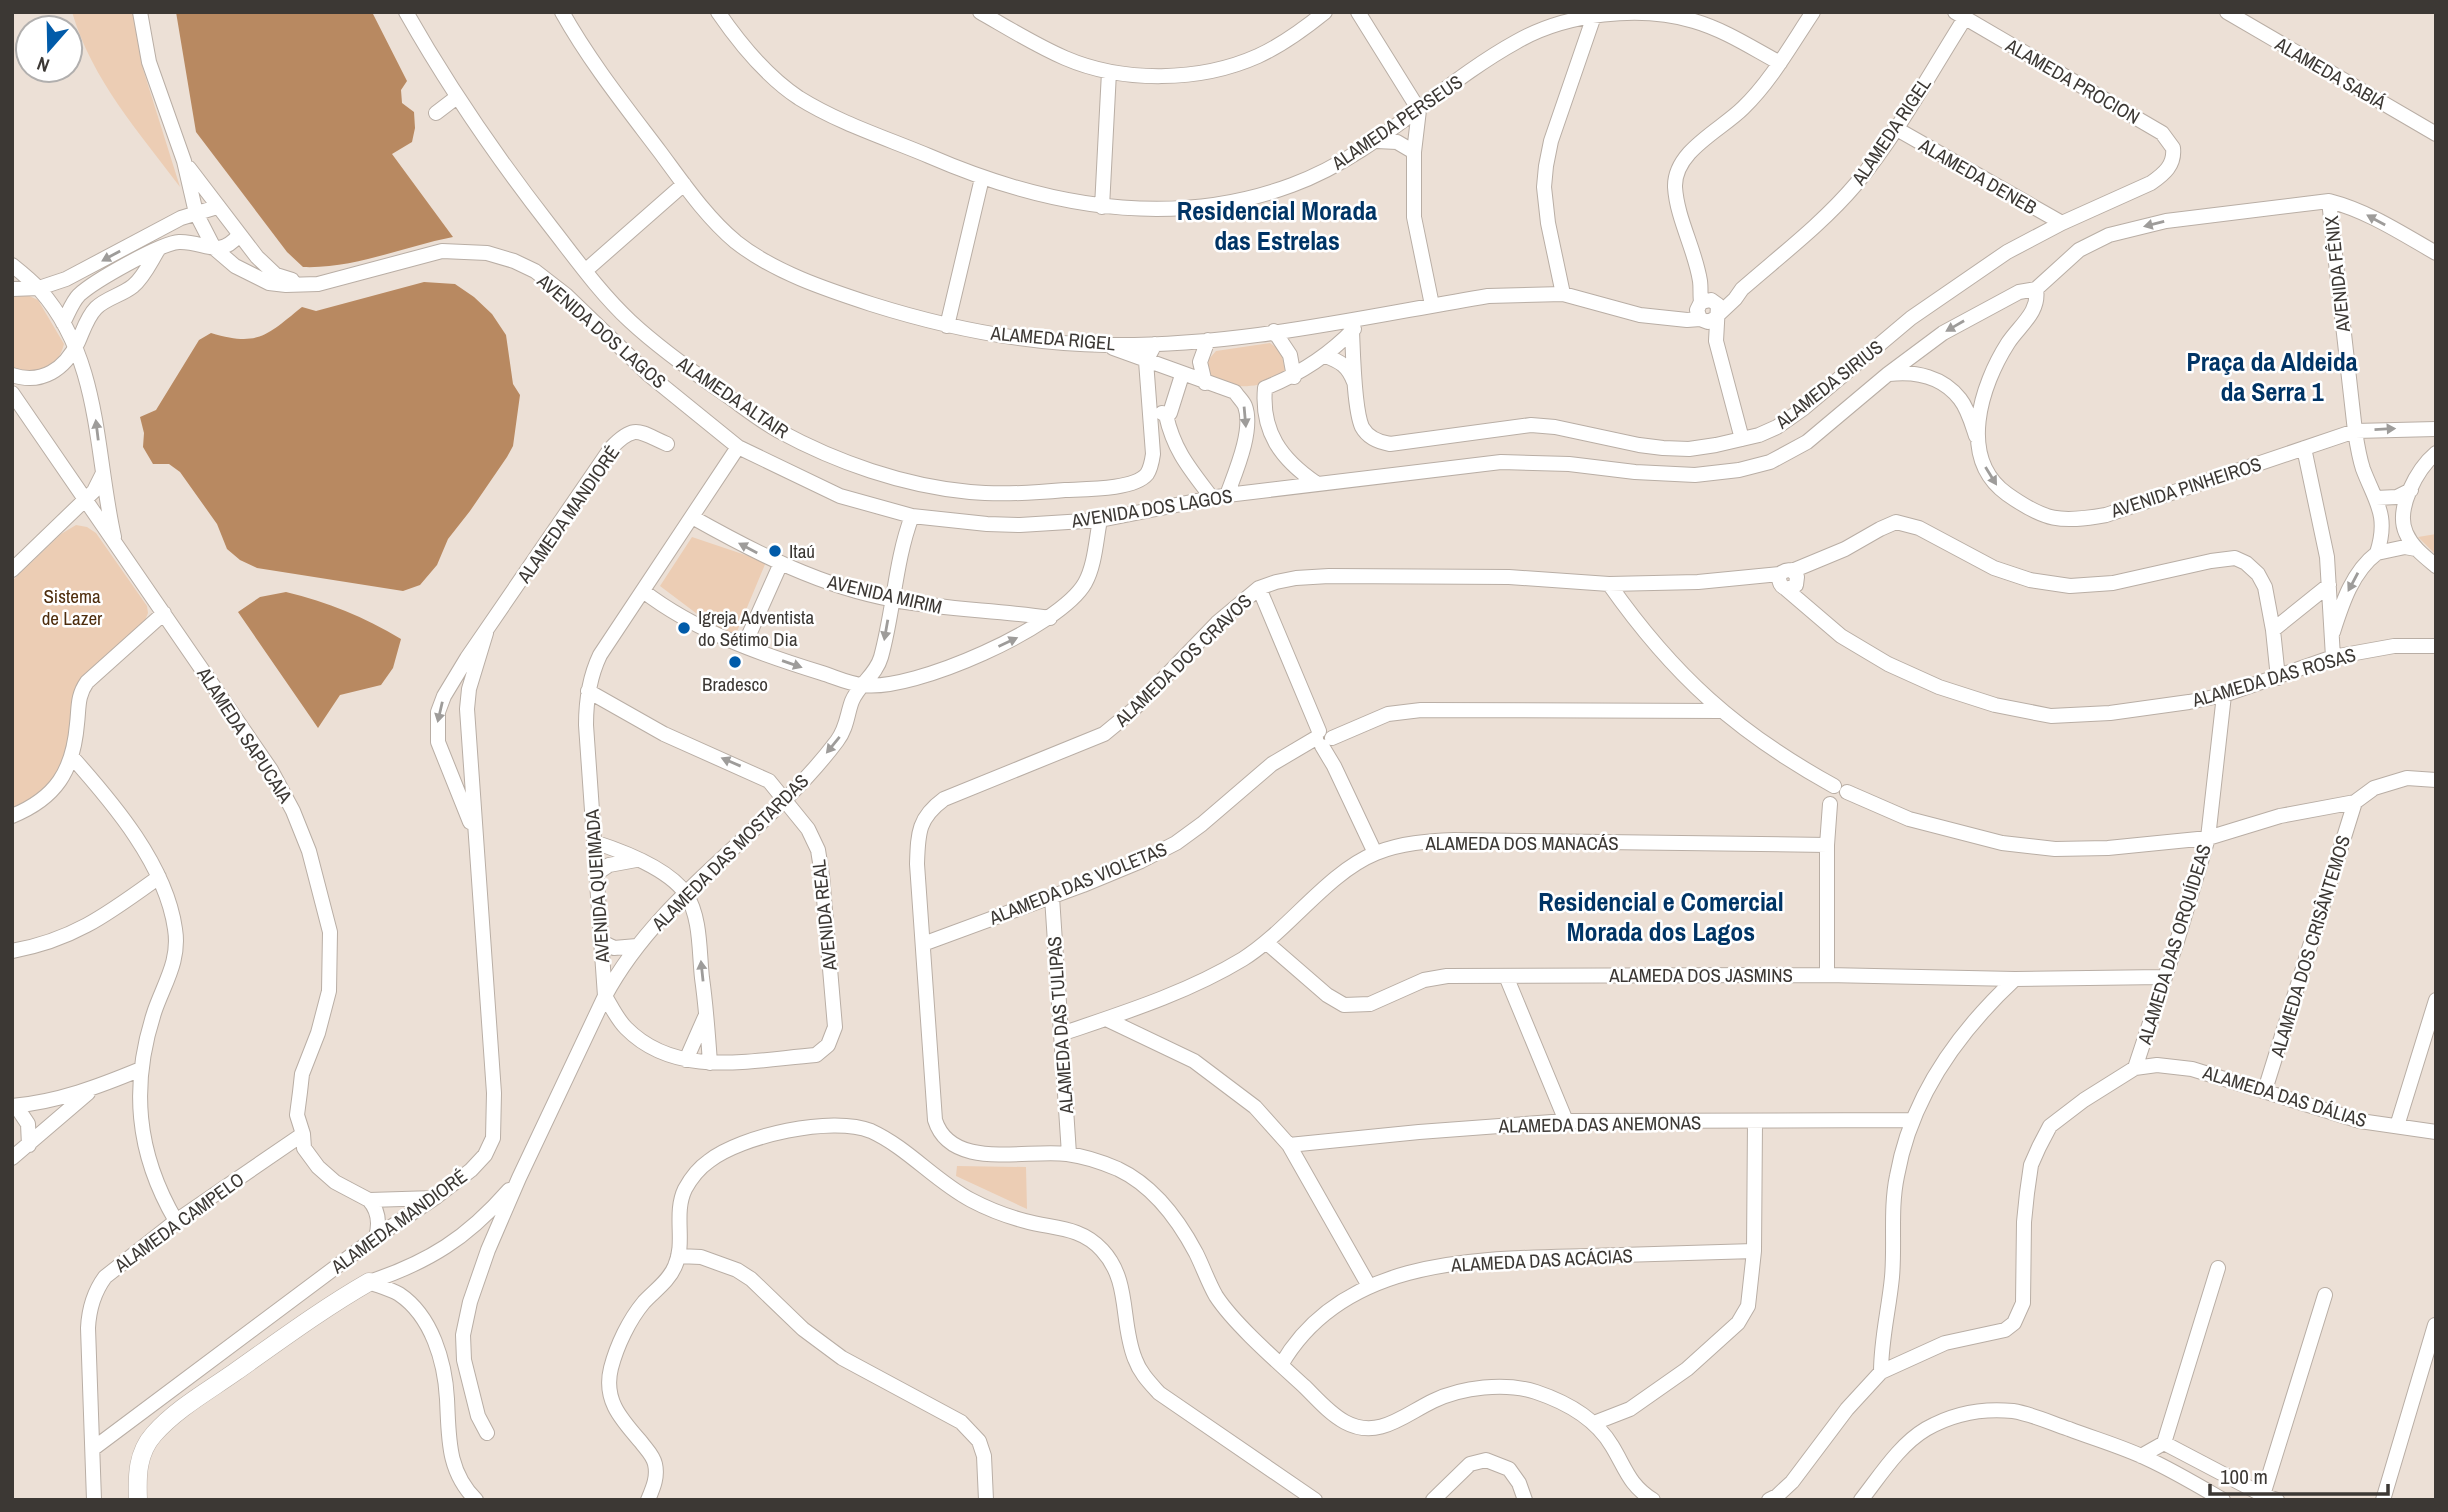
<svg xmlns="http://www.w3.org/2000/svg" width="2448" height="1512" font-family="'Archivo Narrow',sans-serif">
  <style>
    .green { fill: #eccdb4 }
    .water { fill: #b88961 }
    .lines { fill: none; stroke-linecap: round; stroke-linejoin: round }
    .minor-casing { stroke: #b9aea5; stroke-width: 16 }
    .tertiary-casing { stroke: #b9aea5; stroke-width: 19 }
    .minor { stroke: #fff; stroke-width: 14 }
    .tertiary { stroke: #fff; stroke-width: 18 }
    .oneway { fill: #9e9c9a }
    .poi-dot { fill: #015ba9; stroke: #fff; stroke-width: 2.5 }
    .labels { text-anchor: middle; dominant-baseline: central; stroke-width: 5; stroke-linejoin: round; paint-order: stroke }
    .street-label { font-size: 19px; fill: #3c3834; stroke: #fff }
    .poi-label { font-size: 19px; fill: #3c3834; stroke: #fff; text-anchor: start }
    .park-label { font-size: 19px; fill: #4e2d0d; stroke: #fff }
    .district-label { font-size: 26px; font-weight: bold; fill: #003465; stroke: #fff }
  </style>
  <rect width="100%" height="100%" fill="#ece0d6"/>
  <path class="green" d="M72,12H133L143,69L180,187C139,132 92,80 72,12Z
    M25,294L38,300L64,344C57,369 45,371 22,374L12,367V295Z
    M1270,343L1281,351L1285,371C1263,390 1236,389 1210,380L1206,372L1209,359L1216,351Z
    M76,525L87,527L96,533L147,606L148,613L144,623L79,683L67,754L54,781L36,799L12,812V581L61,534Z
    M2436,534V555L2418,537Z
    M692,537L766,562L733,641L660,586Z
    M957,1166L1026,1167L1027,1209L956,1176Z"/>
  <path class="water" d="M176,12H372L407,81L401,90L402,103L414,112L415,128L412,142L392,154L453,237C402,247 354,269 303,267L287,252L196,132Z
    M424,282L455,284L474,297L492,314L506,335L513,384L520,395L513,446L507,457L470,511L448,539L437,565L420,585L403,591L257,568L240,560L227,549L217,524L180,472L169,464H153L143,447L144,433L140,417L156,410L199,340L211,333C258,347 266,336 302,307L316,311Z
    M286,592C328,602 364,617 401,639L393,668L381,685L340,695L318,728L238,612L260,597Z"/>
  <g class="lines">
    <g class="minor-casing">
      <path id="minor" d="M140,12L149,62L184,161L196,213L214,248L235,266L269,283L286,285L318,284L442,251L487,253L514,261L535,271L566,295L648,374L738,447L840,496L912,516L987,524L1020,525L1100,520L1227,495L1501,462L1569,464L1635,472L1695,475L1739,470L1770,462L1807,442L1888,374L1943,333L2019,292L2036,289L2079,250L2109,235L2166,221L2329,201C2368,211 2401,233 2436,253
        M406,12C449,88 498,159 551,227C576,259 600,293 630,321C658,347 690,370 722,392C741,405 759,420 779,431C836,462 904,486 970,492C1002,495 1033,493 1065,490C1084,489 1134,490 1147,474C1151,468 1152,461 1153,454L1146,361L1155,344
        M562,12C590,62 626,107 660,152C683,183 706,217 736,242C774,272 825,289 871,304C947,328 1027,344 1107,345C1235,347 1363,317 1488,296L1563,294L1640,315L1687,320L1700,319
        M718,12C740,44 767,77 799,98C839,123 886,138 929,156C1044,206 1171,230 1292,185C1377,154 1438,85 1516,42C1566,13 1640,5 1694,21C1725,30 1752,48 1780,63
        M980,12C1008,28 1035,45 1065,58C1123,83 1200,82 1258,56C1282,45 1304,29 1325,12
        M1358,12L1419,110L1414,152V217L1432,305
        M2227,12L2436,134
        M436,113L457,97
        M1895,128L2062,223
        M1377,141L1397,142L1414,152
        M189,168L257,257L276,275L292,280
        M2329,201L2355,431C2357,444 2359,457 2363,469C2376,503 2389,515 2377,553C2352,572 2342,604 2333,632
        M1102,207L1109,72
        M12,265C22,273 32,281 40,290C101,359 95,452 114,537
        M585,271L684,184
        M12,289L39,288L66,279L181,218L217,207
        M2036,289C2040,312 2020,325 2008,343C1981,385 1957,458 2007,494C2045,521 2060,523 2106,515L2355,431L2436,429
        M1563,294L1548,223L1544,187L1546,166L1551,141L1594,16
        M1701,302C1700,295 1701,288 1700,281C1695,249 1677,219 1675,187C1674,151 1721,130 1743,108C1771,81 1791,45 1813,12
        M1719,314L1735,299L1742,289C1781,255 1823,223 1856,184C1898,133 1930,73 1965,18
        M1716,318L1708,322L1700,319L1697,310L1701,302L1711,300L1718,305L1716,341L1742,439
        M63,323C68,314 72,302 79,295C94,281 161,243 179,242C205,241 218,260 239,235
        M947,326L982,178
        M1274,331L1290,355L1294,377
        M1352,331C1353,353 1354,409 1362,427C1368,438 1378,442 1390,444L1531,425L1555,427L1639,445L1663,448L1689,449L1716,445L1759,435L1777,427L1804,408L1911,318L2007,252L2062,223L2151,183C2164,174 2175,165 2173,148L2162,133L1955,12
        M1113,348L1235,392C1238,397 1243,401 1245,406C1254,430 1235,473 1227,495
        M1325,356C1340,361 1348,366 1354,382
        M1889,374C1916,371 1943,377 1960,399C1968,409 1972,424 1976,436
        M12,375C42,385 65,369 78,342C83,331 87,317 96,308C106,298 122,295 133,286C144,277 151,261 158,250
        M1205,383L1200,362L1208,340
        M12,393L271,770L293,811L309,851L330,932L329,991L318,1033L302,1074L300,1092L297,1115L303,1134L304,1148L318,1167L335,1182L369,1200L435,1198
        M1162,413L1168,415L1170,413L1182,375
        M1166,415C1174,451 1190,469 1212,498
        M2304,448L2327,557L2333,657
        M2436,453C2417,469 2395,509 2406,533C2412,547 2424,556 2436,566
        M1316,483C1281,459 1261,432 1265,388C1300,374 1328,356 1354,329
        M2376,498L2397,497L2411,490
        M692,517C756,553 822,587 895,600C947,610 999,610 1050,618
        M2377,553L2405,547L2416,549
        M12,570L94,491L102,475
        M1792,571L1845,549L1880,529L1896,522L1919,528L1994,568L2030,580L2070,586L2113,583L2211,561L2235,558L2246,563L2258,574L2265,587L2273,630L2278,678
        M1609,584C1673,675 1736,732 1834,786
        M1259,588L1319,731
        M1786,589L1841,636L1888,664L1939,687L1995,705L2051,716L2110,713L2189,702L2224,695L2333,657L2394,646H2436
        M643,591C695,631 760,654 822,673C835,677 849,684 863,685C913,692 1060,627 1085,583C1095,565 1096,540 1100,520
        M2273,630L2329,585
        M744,646L781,563
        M588,691L664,734L769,781L808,829L818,850L822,875L835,1027L828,1045L816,1055C752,1060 676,1079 626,1028C617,1019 611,1006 605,996C660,893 768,833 837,741C847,728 847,714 852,701C859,684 876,675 881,657C894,610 895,561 912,516
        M1332,738L1388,714L1421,710L1721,711
        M1322,746L1334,766L1375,853
        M72,757C113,803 166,865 175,929C180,960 165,982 155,1010C130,1085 136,1153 176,1221
        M1847,792L1909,819L2002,843L2055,849L2108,848L2208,838L2280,816L2355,802L2374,788L2407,778L2436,780
        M12,816C56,798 73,771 77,724C79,708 77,696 87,682L164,613
        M470,822L438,742V712L444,696L467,658L611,448C635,423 639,432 667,444
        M594,842C622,851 669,869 686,894C701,918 699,951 702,978C706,1006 708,1034 710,1063
        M596,874L609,865L636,860
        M1052,897L1069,1154
        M600,941L614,948L637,946
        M1267,943L1327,995L1344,1005L1370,1004L1424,980L1447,976L1827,975L2015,979L2163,977
        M923,944L1083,885L1141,861L1176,843L1202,824L1272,764L1316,738
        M12,951C74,940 109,913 159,877
        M1827,975V845L1830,804
        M1506,976L1566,1121
        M1106,1019L1194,1061L1255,1107L1289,1145L1369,1286
        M1061,1034C1123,1013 1187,993 1243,959C1289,930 1327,873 1376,853C1401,843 1428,841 1454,840L1827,845
        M686,1060L705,1017
        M2135,1068L2178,938L2208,838L2224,695
        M2265,1090L2355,802
        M12,1106C58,1102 100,1086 141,1069
        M16,1106L28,1124L29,1145
        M2397,1126L2436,1000
        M1289,1145L1419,1132L1566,1121L1911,1120
        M12,1158L88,1093
        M369,1200C379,1211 380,1223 376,1237
        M678,1256L701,1257L737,1270L751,1279L803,1329L842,1358L961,1422L979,1441L984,1456L986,1500
        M369,1282C379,1286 390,1289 399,1294C432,1316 445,1362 447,1399C449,1438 447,1471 476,1500
        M369,1282C429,1262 467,1238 509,1190
        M1281,1365C1344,1256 1479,1259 1588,1256C1643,1254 1699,1253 1754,1251
        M1881,1372C1881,1339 1889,1309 1892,1277C1895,1244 1890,1209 1897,1176C1911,1097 1957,1033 2015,979
        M1594,1423L1630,1409L1687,1369L1738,1323L1748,1306L1754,1251L1755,1122
        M487,1433L478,1416L464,1360L463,1335L470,1302L488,1250L519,1178L605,996L586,725C586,700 589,678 600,655L738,447
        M2164,1443L2218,1268
        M94,1448L376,1237L436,1197L471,1170L485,1155L493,1138L494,1093L467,709L469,689L486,633
        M2141,1456L2164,1443L2263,1495L2277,1500
        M2263,1495L2325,1295
        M94,1500L88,1328C89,1308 94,1292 105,1277L176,1221L303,1134
        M648,1500C653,1488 658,1477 655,1464C653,1455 646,1449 641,1442C621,1419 603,1400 611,1368C617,1345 629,1320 644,1302C654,1291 669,1281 675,1266C686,1242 673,1214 685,1189C691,1178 699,1168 709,1161C741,1136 832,1115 871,1131C908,1148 935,1181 971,1200C988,1209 1006,1216 1025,1221C1053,1229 1080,1226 1102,1250C1131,1281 1120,1322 1135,1359C1140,1373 1150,1383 1159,1393L1315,1500
        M1433,1500L1470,1464L1486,1460L1509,1469L1519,1483L1525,1500
        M1653,1500C1629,1485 1626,1469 1612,1446C1596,1419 1566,1402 1536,1392C1505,1382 1462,1387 1433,1401C1404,1415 1378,1440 1345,1422C1330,1414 1317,1399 1305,1387C1279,1363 1235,1325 1216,1296C1208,1282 1203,1267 1196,1253C1178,1219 1154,1186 1118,1169C1104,1163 1083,1156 1067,1154C1025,1149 951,1171 935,1120L917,864C918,833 918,818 944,799L1104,734L1132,711L1217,623L1259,588L1276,582L1296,578L1329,576L1509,577L1609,584L1698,582L1780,574C1787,568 1793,569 1797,577L1796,585L1789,589C1780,588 1778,581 1780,574
        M1769,1500L1777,1496L1792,1482L1847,1409L1881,1372L1945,1343L2005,1330L2014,1323L2023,1303L2024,1222L2027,1193L2031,1165L2039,1147L2050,1126L2084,1100L2135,1068L2157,1065L2192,1069L2360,1121L2436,1132
        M1861,1500C1880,1476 1899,1445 1926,1429C1952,1414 1983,1408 2013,1411C2032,1414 2051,1423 2069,1429C2095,1439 2123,1447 2148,1459C2174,1471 2199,1486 2223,1500
        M2383,1500L2435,1325"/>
    </g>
    <g class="tertiary-casing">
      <path id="tertiary" d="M138,1500C137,1476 137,1453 154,1434C176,1409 208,1391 235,1372C279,1341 322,1309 369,1282"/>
    </g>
    <use href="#minor" class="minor"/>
    <use href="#tertiary" class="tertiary"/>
  </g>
  <defs><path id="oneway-solid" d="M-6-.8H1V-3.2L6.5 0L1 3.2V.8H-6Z" transform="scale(1.75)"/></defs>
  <g class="oneway">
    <use href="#oneway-solid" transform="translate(2376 220) rotate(-151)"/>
    <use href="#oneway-solid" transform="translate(2154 224) rotate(166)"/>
    <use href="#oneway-solid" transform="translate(111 256) rotate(151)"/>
    <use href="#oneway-solid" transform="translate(1955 326) rotate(150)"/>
    <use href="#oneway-solid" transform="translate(1245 417) rotate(85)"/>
    <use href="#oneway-solid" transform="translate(2385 429) rotate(-3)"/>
    <use href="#oneway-solid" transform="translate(97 430) rotate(-97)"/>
    <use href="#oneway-solid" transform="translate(1991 476) rotate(58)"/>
    <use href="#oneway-solid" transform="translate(748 548) rotate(-152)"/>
    <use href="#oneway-solid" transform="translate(2353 582) rotate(118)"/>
    <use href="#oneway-solid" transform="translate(886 630) rotate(100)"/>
    <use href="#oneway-solid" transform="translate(1008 642) rotate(-25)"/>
    <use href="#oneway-solid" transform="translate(792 664) rotate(19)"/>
    <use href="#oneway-solid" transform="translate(440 712) rotate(103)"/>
    <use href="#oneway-solid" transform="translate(833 745) rotate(129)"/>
    <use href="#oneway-solid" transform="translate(731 762) rotate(-157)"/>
    <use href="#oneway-solid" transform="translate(702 971) rotate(-96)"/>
  </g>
  <g class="poi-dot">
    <circle cx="775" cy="551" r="7"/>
    <circle cx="684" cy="628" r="7"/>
    <circle cx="735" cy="662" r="7"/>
  </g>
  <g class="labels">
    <g class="street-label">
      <text transform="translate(2331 73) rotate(30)">ALAMEDA SABIÁ</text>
      <text transform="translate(2073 81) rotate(30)">ALAMEDA PROCION</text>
      <text transform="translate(1397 122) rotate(-34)">ALAMEDA PERSEUS</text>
      <text transform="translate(1891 131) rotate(-56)">ALAMEDA RIGEL</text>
      <text transform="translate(1978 176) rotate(30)">ALAMEDA DENEB</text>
      <text transform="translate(2337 274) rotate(-96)">AVENIDA FÊNIX</text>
      <text transform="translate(602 331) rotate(41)">AVENIDA DOS LAGOS</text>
      <text transform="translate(1053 338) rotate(5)">ALAMEDA RIGEL</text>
      <text transform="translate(1829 384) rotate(-38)">ALAMEDA SIRIUS</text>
      <text transform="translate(733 397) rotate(34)">ALAMEDA ALTAIR</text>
      <text transform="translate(2186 487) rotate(-18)">AVENIDA PINHEIROS</text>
      <text transform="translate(1152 508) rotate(-9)">AVENIDA DOS LAGOS</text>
      <text transform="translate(568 514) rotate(-55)">ALAMEDA MANDIORÉ</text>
      <text transform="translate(885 594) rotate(13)">AVENIDA MIRIM</text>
      <text transform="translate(1183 660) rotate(-44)">ALAMEDA DOS CRAVOS</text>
      <text transform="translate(2274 677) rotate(-16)">ALAMEDA DAS ROSAS</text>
      <text transform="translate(245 735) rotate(57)">ALAMEDA SAPUCAIA</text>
      <text x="1522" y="843">ALAMEDA DOS MANACÁS</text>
      <text transform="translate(730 852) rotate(-45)">ALAMEDA DAS MOSTARDAS</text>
      <text transform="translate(1078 883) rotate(-22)">ALAMEDA DAS VIOLETAS</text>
      <text transform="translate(597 886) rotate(-94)">AVENIDA QUEIMADA</text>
      <text transform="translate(824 915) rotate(-96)">AVENIDA REAL</text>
      <text transform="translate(2174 944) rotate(-73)">ALAMEDA DAS ORQUÍDEAS</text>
      <text transform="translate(2310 946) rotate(-73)">ALAMEDA DOS CRISÂNTEMOS</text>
      <text x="1701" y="975">ALAMEDA DOS JASMINS</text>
      <text transform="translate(1060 1025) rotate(-94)">ALAMEDA DAS TULIPAS</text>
      <text transform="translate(2285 1096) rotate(17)">ALAMEDA DAS DÁLIAS</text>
      <text transform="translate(1600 1124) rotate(-1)">ALAMEDA DAS ANEMONAS</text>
      <text transform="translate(399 1221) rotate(-36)">ALAMEDA MANDIORÉ</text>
      <text transform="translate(179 1222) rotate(-36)">ALAMEDA CAMPELO</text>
      <text transform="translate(1542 1260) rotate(-3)">ALAMEDA DAS ACÁCIAS</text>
    </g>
    <g class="poi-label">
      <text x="789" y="551">Itaú</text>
      <text x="698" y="617">Igreja Adventista<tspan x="698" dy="22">do Sétimo Dia</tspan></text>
      <text x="735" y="684" text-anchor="middle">Bradesco</text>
    </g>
    <g class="park-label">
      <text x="72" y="596">Sistema<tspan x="72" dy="22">de Lazer</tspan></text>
    </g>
    <g class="district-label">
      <text x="1277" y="210">Residencial Morada<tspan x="1277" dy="30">das Estrelas</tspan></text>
      <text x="2272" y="361">Praça da Aldeida<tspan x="2272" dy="30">da Serra 1</tspan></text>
      <text x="1661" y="901">Residencial e Comercial<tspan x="1661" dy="30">Morada dos Lagos</tspan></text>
    </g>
  </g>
  <rect width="2448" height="1512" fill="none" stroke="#3c3834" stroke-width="28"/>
  <g transform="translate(49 49) rotate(200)"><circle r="33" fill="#ffffff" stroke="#b1afae" stroke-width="2"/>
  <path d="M0-5L12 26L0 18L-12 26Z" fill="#015ba9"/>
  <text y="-10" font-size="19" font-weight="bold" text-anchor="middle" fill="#3c3834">N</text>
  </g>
  <path d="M2210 1484v10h178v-10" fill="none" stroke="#3c3834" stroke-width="3.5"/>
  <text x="2220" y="1484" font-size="21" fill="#3c3834" stroke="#ffffff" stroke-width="5" paint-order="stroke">100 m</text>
</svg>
